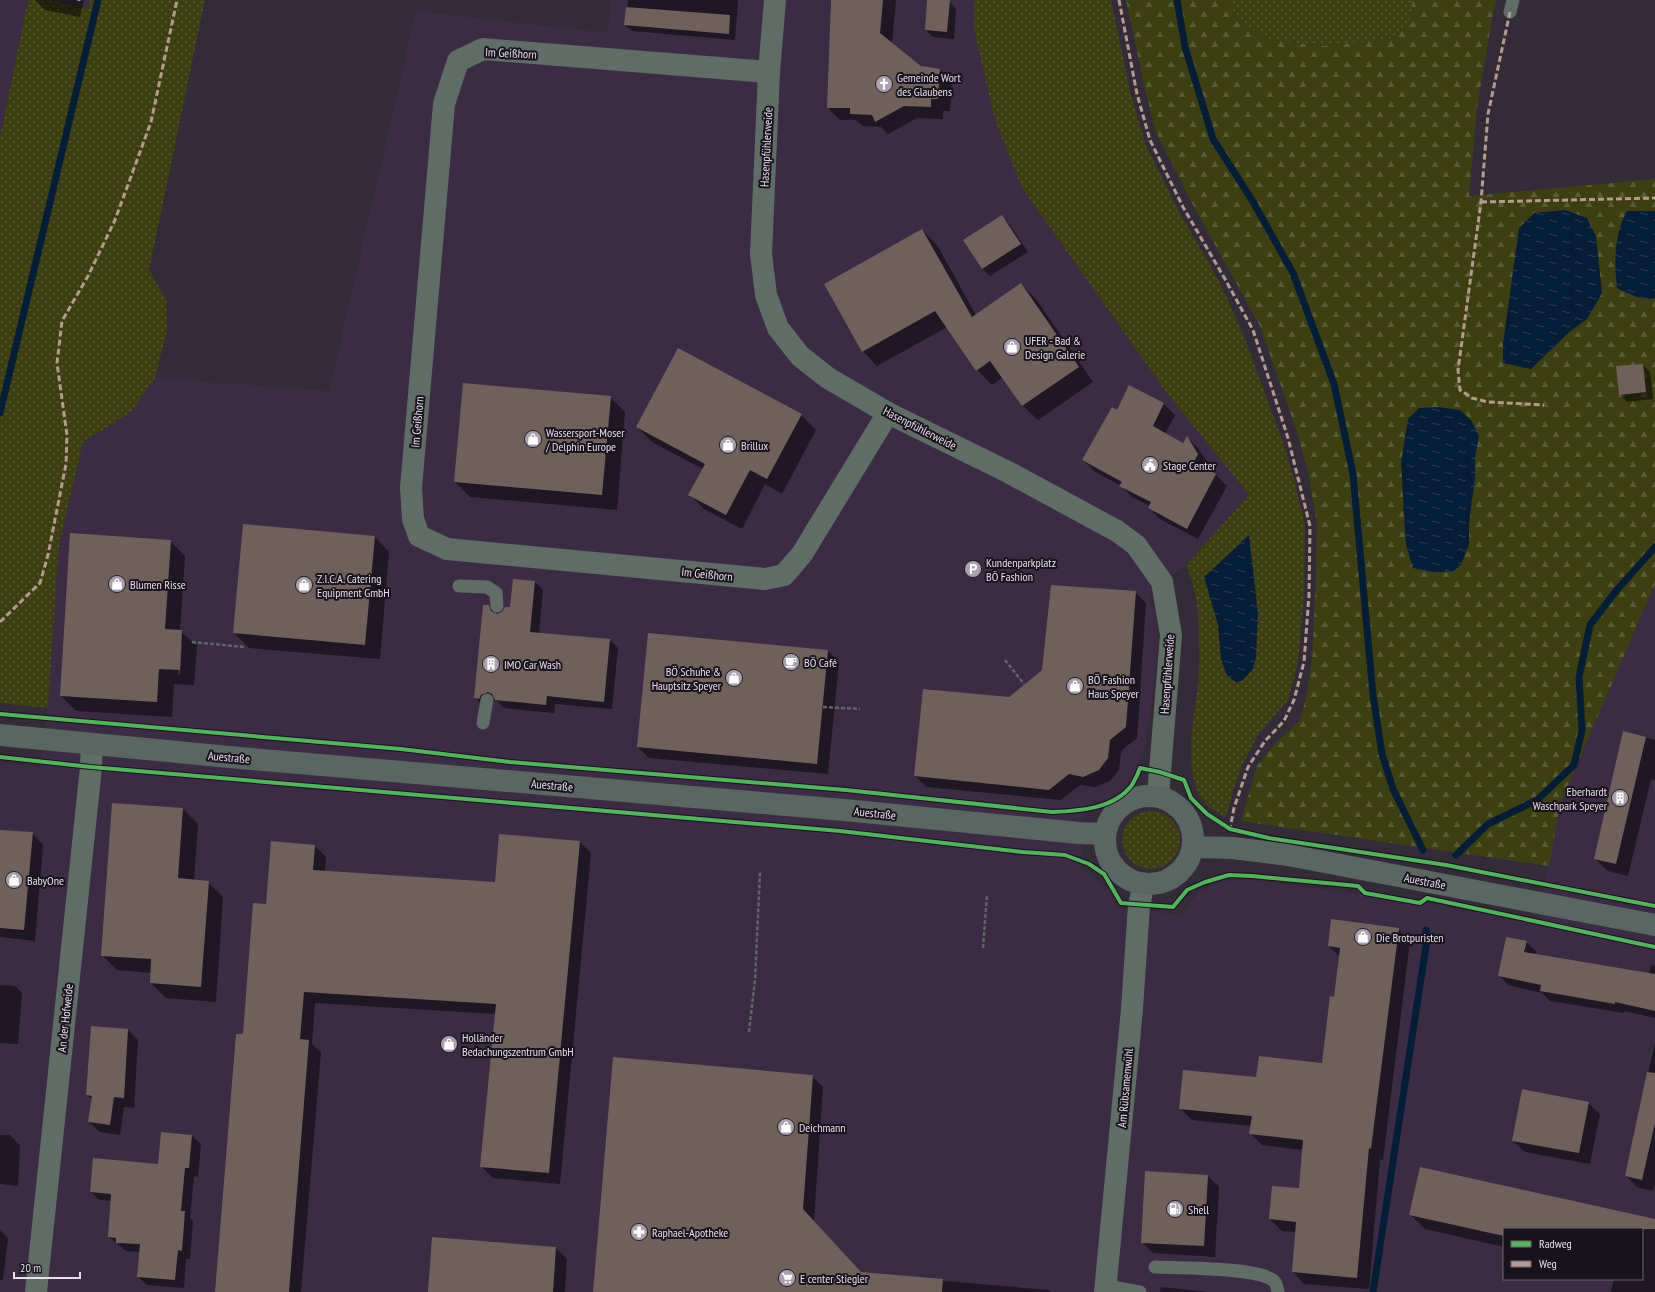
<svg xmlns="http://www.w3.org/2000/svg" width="1655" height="1292" font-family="'PT Sans Narrow',sans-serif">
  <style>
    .built { fill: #3b2b44; fill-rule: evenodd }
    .grass { fill: url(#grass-dots) }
    .forest { fill: url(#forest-firs); fill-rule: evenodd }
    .water { fill: url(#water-ripples) }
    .shadow { fill: #0007; fill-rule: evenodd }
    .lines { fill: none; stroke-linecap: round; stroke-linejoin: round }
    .stream { stroke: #051e37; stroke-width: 7 }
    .building { fill: #70605b }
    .path { stroke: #606665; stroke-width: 2.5; stroke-dasharray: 4 2; stroke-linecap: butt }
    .lane { stroke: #5f6d66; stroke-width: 13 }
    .street { stroke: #5f6d66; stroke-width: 22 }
    .secondary { stroke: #5a6662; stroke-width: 22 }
    .quiet { stroke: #b69a8f; stroke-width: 3; stroke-dasharray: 6 3; stroke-linecap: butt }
    .cycleway-casing { stroke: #18121c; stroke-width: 6 }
    .cycleway { stroke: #56b35d; stroke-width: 4 }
    .labels { text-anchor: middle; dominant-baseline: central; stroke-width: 4; stroke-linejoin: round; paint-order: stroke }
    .street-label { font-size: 12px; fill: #e9e0ee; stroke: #18121c }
    .poi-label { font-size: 12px; fill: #e9e0ee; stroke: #18121c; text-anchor: start }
  </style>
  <defs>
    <pattern id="grass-dots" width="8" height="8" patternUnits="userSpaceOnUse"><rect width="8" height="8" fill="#3d3f13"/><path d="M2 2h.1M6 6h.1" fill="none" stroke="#595a36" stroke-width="1.8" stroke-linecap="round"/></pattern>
    <pattern id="forest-firs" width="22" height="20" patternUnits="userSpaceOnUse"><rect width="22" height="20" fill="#3d3f13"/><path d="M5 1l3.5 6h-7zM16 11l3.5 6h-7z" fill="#595a36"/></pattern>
    <pattern id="water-ripples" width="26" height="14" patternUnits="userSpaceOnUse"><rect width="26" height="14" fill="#051e37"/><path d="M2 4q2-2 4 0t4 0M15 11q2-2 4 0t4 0" fill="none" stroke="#293e54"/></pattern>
  </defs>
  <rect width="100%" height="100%" fill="#332b37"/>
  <path class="built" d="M0,0H28L0,137Z
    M51,0H90L88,9Z
    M611,0H974V30L1022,188L1166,392L1249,495L1186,565L1149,592L1157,622L1158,641L1153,693L1145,745L1136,770L1126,786L1108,799L1085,805L1080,869L1089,873L1102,884L1112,894L1117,907L1182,915L1198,893L1219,882L1245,879L1414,901L1536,923L1560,804L1655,584V1292H0V762L39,767L48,708L59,545L83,442L131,412L155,378L329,391L416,11L608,33ZM1504,1229H1642V1279H1504Z"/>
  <path class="grass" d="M28,0H51L88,9L90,0H205L149,270L166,299L167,330L155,378L131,412L83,442L59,545L48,708L0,703V137Z
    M974,0H1111L1131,95L1145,143L1177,208L1219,281L1243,334L1281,437L1294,479L1305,526L1304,595L1298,662L1288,700L1258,735L1243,763L1234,788L1226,817C1216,812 1204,806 1199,794C1184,762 1194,719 1198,686C1199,675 1199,663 1199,652C1199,620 1199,595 1186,565L1249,495L1166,392L1022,188L995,120L974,30Z
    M1228,0H1412L1410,25L1389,39L1324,46L1270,40L1238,20Z
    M1122 840a29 29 0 1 1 58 0a29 29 0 1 1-58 0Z"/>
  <path class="forest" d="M1126,0H1228L1238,20L1270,40L1324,46L1389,39L1410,25L1412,0H1497L1493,13L1477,108L1469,196L1655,179V211H1627L1649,300L1655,298V584L1560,804L1549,866L1241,821L1257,766L1276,743L1300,720L1306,698L1312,661L1316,579L1317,523L1308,472L1297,432L1260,326L1193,205L1156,132L1145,89ZM1514,261L1599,268L1602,293L1587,319L1568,333L1552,350L1510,302ZM1479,436L1475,457V477L1469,523V544L1413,568L1406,545L1403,506Z"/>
  <path class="water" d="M1565,210L1587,218L1596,236L1602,293L1587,319L1568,333L1531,369L1503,363V344L1519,228L1534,213Z
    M1627,211H1655V298C1641,301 1630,294 1617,288C1614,263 1614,234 1627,211Z
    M1438,407L1460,410L1471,420L1479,436L1475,457V477L1469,523V544L1461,565L1452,572H1433L1413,568L1406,545L1401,463L1408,419L1419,408Z
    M1249,535L1258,613L1256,657L1253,669L1244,679L1237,683L1227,676L1221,659L1218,625L1204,577Z"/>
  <path class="shadow" d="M35,0H84L80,17L45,10Z
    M628,0H738L735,40L632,31L625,25Z
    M831,0H896L892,44L923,69L940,70L952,82L950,111H943V119L917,118L888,134L881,127L863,126L856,120H840L828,108L832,12L830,10Z
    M928,0L949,1L956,9L954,39L933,37L926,30Z
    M1002,216L1009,224L1028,252L990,276L983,269L965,240Z
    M922,230L937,245L976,315L1021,284L1036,299L1093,382L1038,420L1023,406L1003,377L992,385L977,370L947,327L877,366L863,351Z
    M1643,365L1650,372L1653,399L1627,402L1620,394Z
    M1130,386L1164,404L1175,415L1165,434L1183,444L1187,437L1198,448L1209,465L1207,470L1216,475L1227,486L1198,539L1160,519L1149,508L1150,506L1132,497L1121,486L1094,471L1083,460L1117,411Z
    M610,397L625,412L617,510L470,497L455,482Z
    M801,415L816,430L782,494L765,484L742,529L704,509L689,494L703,469L652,442L637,427Z
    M375,537L389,552L380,659L249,648L234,633Z
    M170,541L185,556L180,631L197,646L194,685L174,684L172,717L76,711L61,696ZM180,643H182L180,675H178Z
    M535,582L543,590L539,634L610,640L618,648L612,709L555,704L554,713L504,708L496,700L484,706L475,698L488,606L496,614H502L511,608Z
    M1135,592L1146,603L1137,738L1121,751L1119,770L1110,781L1095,787L1080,785L1061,800L926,787L915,776Z
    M828,651L839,662L828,774L649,758L638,747Z
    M1624,732L1655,740V780L1651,779L1628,876L1608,871L1595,859Z
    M183,809L198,824L194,881L208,882L223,897L216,1002L166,998L151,983V973L117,970L102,955Z
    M0,831L32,833L43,845L35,941L0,937Z
    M500,835L580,842L591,853L560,1184L493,1178L481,1166L496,1014L315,1003L312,1044L321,1052L301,1292H216L244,1036L267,905L315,846L326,857L325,872L496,883Z
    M1398,929L1410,941L1383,1160L1380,1159L1369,1289L1304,1284L1293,1272L1296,1232L1282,1231L1270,1219L1300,1189L1303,1150L1262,1145L1251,1134L1252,1126L1192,1120L1180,1108L1257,1078L1322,1064L1334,998L1340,957L1329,946Z
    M1526,942L1536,951L1535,955L1649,974L1651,965L1655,966V1018L1625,1011L1624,1013L1550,1001L1542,993L1508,985L1499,975Z
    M0,985L15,986L22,993L18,1044L0,1043Z
    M128,1030L138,1040L134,1108L124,1107L120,1135L100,1132L89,1122L93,1100L87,1095Z
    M1655,1042V1184L1653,1191L1637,1187L1626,1176Z
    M812,1076L823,1087L814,1221L862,1274L1049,1290L1051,1292H594Z
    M1588,1103L1600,1114L1590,1164L1525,1152L1513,1141Z
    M162,1133L192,1136L201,1144L198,1177L194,1176L190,1218L193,1221L190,1259H186L184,1288L147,1285L138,1277L140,1252L126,1251L109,1237L112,1201L99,1200L91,1192L159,1165Z
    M0,1135H10L20,1146L18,1186L0,1184Z
    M1208,1176L1219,1187L1215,1257L1153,1253L1142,1242Z
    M1410,1214L1655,1220V1292H1611L1614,1279H1642V1229H1504V1247L1425,1229Z
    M0,1230L8,1238L3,1280H0Z
    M556,1248L567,1259L565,1292H429Z
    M1161,1287L1209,1292H1160Z"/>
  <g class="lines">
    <path class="stream" d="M1177,0L1185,47L1213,139L1252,200L1293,273L1334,384L1353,474L1373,695L1382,754L1393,789L1423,850
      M0,413L98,0
      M1456,855L1488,824L1537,800L1574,765L1582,730L1579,677L1590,625L1616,591L1655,547
      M1373,1292L1426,946V930"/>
  </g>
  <path class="building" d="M831,0H883L880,33L922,67V66L940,69L938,99H931V107L904,106L875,122L872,115L850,114V108H827Z
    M927,0H950L947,32L925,30Z
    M626,7L730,15L729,34L624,25Z
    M1002,215L1021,244L982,269L963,240Z
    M922,229L972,317L1021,283L1079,367L1022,406L990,361L976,371L935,311L862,352L824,284Z
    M678,348L802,414L767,479L750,470L726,515L688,495L705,464L636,427Z
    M1643,364L1646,392L1619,395L1616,366Z
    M463,383L611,396L602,495L454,482Z
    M1129,385L1164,403L1153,426L1183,443L1187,436L1198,454L1194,462L1216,474L1187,529L1148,508L1151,502L1119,486L1122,482L1082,460L1112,407L1117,410Z
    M243,524L375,536L365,645L233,633Z
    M70,533L171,540L165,629L182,630L180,670L159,669L157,702L60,696Z
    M513,579L535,581L530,632L610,639L604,702L547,696L546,705L495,700L492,694L488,692L481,695L479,699L474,698L483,605H489L491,611L497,614L502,612L505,607H510Z
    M1051,585L1136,591L1126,727L1110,740L1108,758L1099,770L1083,777L1069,774L1049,790L914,776L923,689L1009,697L1042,670Z
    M648,633L828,650L817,764L637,747Z
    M1623,731L1646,737L1616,864L1594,859Z
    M112,803L183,808L178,878L209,881L201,987L150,983L151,959L101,956Z
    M0,830L33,832L24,930L0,928Z
    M499,834L580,841L549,1173L480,1167L496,1004L304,992L300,1039L309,1040L289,1292H215L236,1034H243L253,903L266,904L271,841L315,845L313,870L495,882Z
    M1331,919L1399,928L1371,1149L1369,1148L1357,1278L1292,1272L1296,1222L1269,1219L1272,1186L1299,1188L1303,1140L1249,1134L1252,1116L1179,1109L1183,1070L1256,1077L1259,1056L1322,1063L1330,996L1334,997L1340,948L1328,946Z
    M1506,937L1527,941L1524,952L1655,974V1011L1615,1002V1004L1540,991L1541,985L1498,976Z
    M91,1026L128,1029L124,1098L114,1097L110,1125L88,1122L92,1096L86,1095Z
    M613,1057L813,1075L803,1209L861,1272L943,1279L942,1292H593Z
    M1647,1072L1655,1073V1123L1642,1180L1625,1176Z
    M1522,1089L1589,1102L1579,1153L1512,1141Z
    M161,1132L192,1135L189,1168H185L181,1211H185L182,1251L178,1250L175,1280L137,1277L140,1244L116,1243V1238L108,1237L111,1194L90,1192L93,1158L158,1164Z
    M1420,1167L1655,1219V1229H1504V1236L1409,1215Z
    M1145,1171L1208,1175L1204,1246L1141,1243Z
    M432,1237L556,1247L553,1292H428Z"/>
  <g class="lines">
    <path class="path" d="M192,642L244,647
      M1005,660L1024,684
      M823,707L860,709
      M983,948L987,895
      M749,1032L755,980L760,872"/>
    <path class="lane" d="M1510,12L1513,0
      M459,586L487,587L496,593L497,606
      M483,723L487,700
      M1155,1267C1178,1268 1259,1267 1274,1281C1277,1284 1277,1288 1278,1292
      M1106,1286L1140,1292"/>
    <path class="street" d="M775,0L769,72L761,254L766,295L778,328L800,356L828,378L888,413L1008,472L1117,531L1136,545L1162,582L1171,635L1158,796
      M769,72L483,49L458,61L444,104L411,488L413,519L419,536L447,549L765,579L784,575L802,554L888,413
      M36,1292L91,767L92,744
      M1105,1292L1132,1009L1139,905L1144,884"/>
    <path class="secondary" d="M0,735L240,758L844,810L1079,833L1104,834
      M1105 840a44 44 0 1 1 88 0a44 44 0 1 1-88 0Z
      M1193,847L1233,848L1288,855L1655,925"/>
    <path class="quiet" d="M1119,0L1137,94L1150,140L1183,207L1225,279L1253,330L1288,438L1310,526L1309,595L1304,662L1294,700L1284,721L1265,741L1248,767L1234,808L1230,829
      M79,1V0
      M1510,12L1488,114L1481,202L1458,370L1460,390L1472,398L1488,402L1544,405
      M1481,202L1655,198
      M0,622L40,583L48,555L66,464L67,435L57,363L62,321L88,276L115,220L151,122L177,0"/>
    <g class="cycleway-casing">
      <path id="cycleway" d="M0,714L401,749L510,762L846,790L1052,812C1079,811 1114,809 1132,785C1135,780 1138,774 1140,768L1160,772L1184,780L1191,798L1207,814L1230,829L1269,838L1446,865L1655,906
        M0,757L91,767L840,831L1023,852L1065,855L1089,864L1104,874L1121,903L1173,907L1187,890L1205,882L1229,875L1252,876L1358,886L1365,893L1420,903L1427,898L1655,947"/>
    </g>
    <use href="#cycleway" class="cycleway"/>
  </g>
  <defs>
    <g id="church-disc" transform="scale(0.9)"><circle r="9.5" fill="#a9a1ae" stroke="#18121c"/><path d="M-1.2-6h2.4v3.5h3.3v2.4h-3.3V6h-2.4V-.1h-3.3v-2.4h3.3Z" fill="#fff"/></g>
    <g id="shop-disc" transform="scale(0.9)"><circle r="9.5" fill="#a9a1ae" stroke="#18121c"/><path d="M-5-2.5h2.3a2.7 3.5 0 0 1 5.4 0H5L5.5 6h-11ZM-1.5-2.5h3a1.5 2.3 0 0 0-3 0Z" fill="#fff"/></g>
    <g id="civic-disc" transform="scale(0.9)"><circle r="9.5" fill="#a9a1ae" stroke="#18121c"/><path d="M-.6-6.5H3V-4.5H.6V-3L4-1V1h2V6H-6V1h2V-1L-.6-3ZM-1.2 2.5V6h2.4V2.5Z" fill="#fff"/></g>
    <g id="parking-disc" transform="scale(0.9)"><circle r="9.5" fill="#a9a1ae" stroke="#18121c"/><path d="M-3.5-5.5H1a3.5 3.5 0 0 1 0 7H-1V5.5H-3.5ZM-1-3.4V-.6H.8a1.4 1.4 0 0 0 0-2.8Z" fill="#fff"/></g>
    <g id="cafe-disc" transform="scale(0.9)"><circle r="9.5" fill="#a9a1ae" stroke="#18121c"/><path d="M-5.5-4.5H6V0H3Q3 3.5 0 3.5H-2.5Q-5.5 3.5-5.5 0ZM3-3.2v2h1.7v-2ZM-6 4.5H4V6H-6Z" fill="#fff"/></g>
    <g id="building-disc" transform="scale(0.9)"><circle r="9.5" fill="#a9a1ae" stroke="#18121c"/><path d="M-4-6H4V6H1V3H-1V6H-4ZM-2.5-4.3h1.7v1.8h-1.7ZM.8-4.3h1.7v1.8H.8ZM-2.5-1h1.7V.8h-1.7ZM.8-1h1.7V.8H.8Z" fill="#fff"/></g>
    <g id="fuel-disc" transform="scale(0.9)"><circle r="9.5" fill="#a9a1ae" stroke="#18121c"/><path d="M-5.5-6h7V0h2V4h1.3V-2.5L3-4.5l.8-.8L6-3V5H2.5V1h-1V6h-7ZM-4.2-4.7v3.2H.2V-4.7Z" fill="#fff"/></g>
    <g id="pharmacy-disc" transform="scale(0.9)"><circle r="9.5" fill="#a9a1ae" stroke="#18121c"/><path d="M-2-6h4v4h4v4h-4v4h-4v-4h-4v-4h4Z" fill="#fff"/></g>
    <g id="supermarket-disc" transform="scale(0.9)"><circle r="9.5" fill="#a9a1ae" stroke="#18121c"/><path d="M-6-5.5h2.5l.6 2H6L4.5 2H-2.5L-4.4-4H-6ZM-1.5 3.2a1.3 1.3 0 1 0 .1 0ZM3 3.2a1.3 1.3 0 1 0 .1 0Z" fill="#fff"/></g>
  </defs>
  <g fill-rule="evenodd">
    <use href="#church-disc" x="884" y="84"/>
    <use href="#shop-disc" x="1012" y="347"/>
    <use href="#shop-disc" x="533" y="439"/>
    <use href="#shop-disc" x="728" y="445"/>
    <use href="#civic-disc" x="1150" y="465"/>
    <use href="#parking-disc" x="973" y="569"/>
    <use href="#shop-disc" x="117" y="584"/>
    <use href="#shop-disc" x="304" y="585"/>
    <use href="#cafe-disc" x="791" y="662"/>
    <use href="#building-disc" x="491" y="664"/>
    <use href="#shop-disc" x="734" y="678"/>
    <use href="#shop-disc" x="1075" y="686"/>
    <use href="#building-disc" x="1620" y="798"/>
    <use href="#shop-disc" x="14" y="880"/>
    <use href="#shop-disc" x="1363" y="937"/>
    <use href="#shop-disc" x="449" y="1044"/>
    <use href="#shop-disc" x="786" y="1127"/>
    <use href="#fuel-disc" x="1175" y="1209"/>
    <use href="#pharmacy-disc" x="639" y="1232"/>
    <use href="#supermarket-disc" x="787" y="1278"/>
  </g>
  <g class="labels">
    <g class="street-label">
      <text transform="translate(511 53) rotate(3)">Im Geißhorn</text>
      <text transform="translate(766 147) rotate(-87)">Hasenpfühlerweide</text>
      <text transform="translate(417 422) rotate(-85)">Im Geißhorn</text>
      <text transform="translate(920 428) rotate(27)">Hasenpfühlerweide</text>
      <text transform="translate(707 574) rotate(6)">Im Geißhorn</text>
      <text transform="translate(1167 674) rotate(-86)">Hasenpfühlerweide</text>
      <text transform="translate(229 757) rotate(5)">Auestraße</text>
      <text transform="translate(552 785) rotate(5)">Auestraße</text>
      <text transform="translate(875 813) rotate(6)">Auestraße</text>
      <text transform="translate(1425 881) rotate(11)">Auestraße</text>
      <text transform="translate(65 1018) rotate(-84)">An der Hofweide</text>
      <text transform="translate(1125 1088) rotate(-85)">Am Rübsamenwühl</text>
    </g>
    <g class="poi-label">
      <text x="897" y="77">Gemeinde Wort<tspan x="897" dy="14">des Glaubens</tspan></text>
      <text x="1025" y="340">UFER - Bad &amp;<tspan x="1025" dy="14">Design Galerie</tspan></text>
      <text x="546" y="432">Wassersport-Moser<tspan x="546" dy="14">/ Delphin Europe</tspan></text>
      <text x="741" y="445">Brillux</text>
      <text x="1163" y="465">Stage Center</text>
      <text x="986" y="562">Kundenparkplatz<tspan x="986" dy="14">BÖ Fashion</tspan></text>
      <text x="317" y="578">Z.I.C.A. Catering<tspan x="317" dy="14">Equipment GmbH</tspan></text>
      <text x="130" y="584">Blumen Risse</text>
      <text x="804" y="662">BÖ Café</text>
      <text x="504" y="664">IMO Car Wash</text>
      <text x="721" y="671" text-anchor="end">BÖ Schuhe &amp;<tspan x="721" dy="14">Hauptsitz Speyer</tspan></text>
      <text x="1088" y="679">BÖ Fashion<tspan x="1088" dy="14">Haus Speyer</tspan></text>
      <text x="1607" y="791" text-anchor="end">Eberhardt<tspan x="1607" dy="14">Waschpark Speyer</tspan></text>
      <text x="27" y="880">BabyOne</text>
      <text x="1376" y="937">Die Brotpuristen</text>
      <text x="462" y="1037">Holländer<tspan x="462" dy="14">Bedachungszentrum GmbH</tspan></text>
      <text x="799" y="1127">Deichmann</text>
      <text x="1188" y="1209">Shell</text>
      <text x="652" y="1232">Raphael-Apotheke</text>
      <text x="800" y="1278">E center Stiegler</text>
    </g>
  </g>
  <rect x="1503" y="1228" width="140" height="52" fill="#18121c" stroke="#6c6470"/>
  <rect x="1511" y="1241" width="20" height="6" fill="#56b35d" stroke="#6c6470"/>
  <text x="1539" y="1248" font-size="12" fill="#e9e0ee">Radweg</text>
  <rect x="1511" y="1261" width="20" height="6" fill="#b69a8f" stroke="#6c6470"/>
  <text x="1539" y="1268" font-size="12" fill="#e9e0ee">Weg</text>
  <path d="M14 1272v6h66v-6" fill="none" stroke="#e9e0ee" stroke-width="2"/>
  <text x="20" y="1272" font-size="12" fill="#e9e0ee" stroke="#18121c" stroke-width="3" paint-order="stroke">20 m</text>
</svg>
